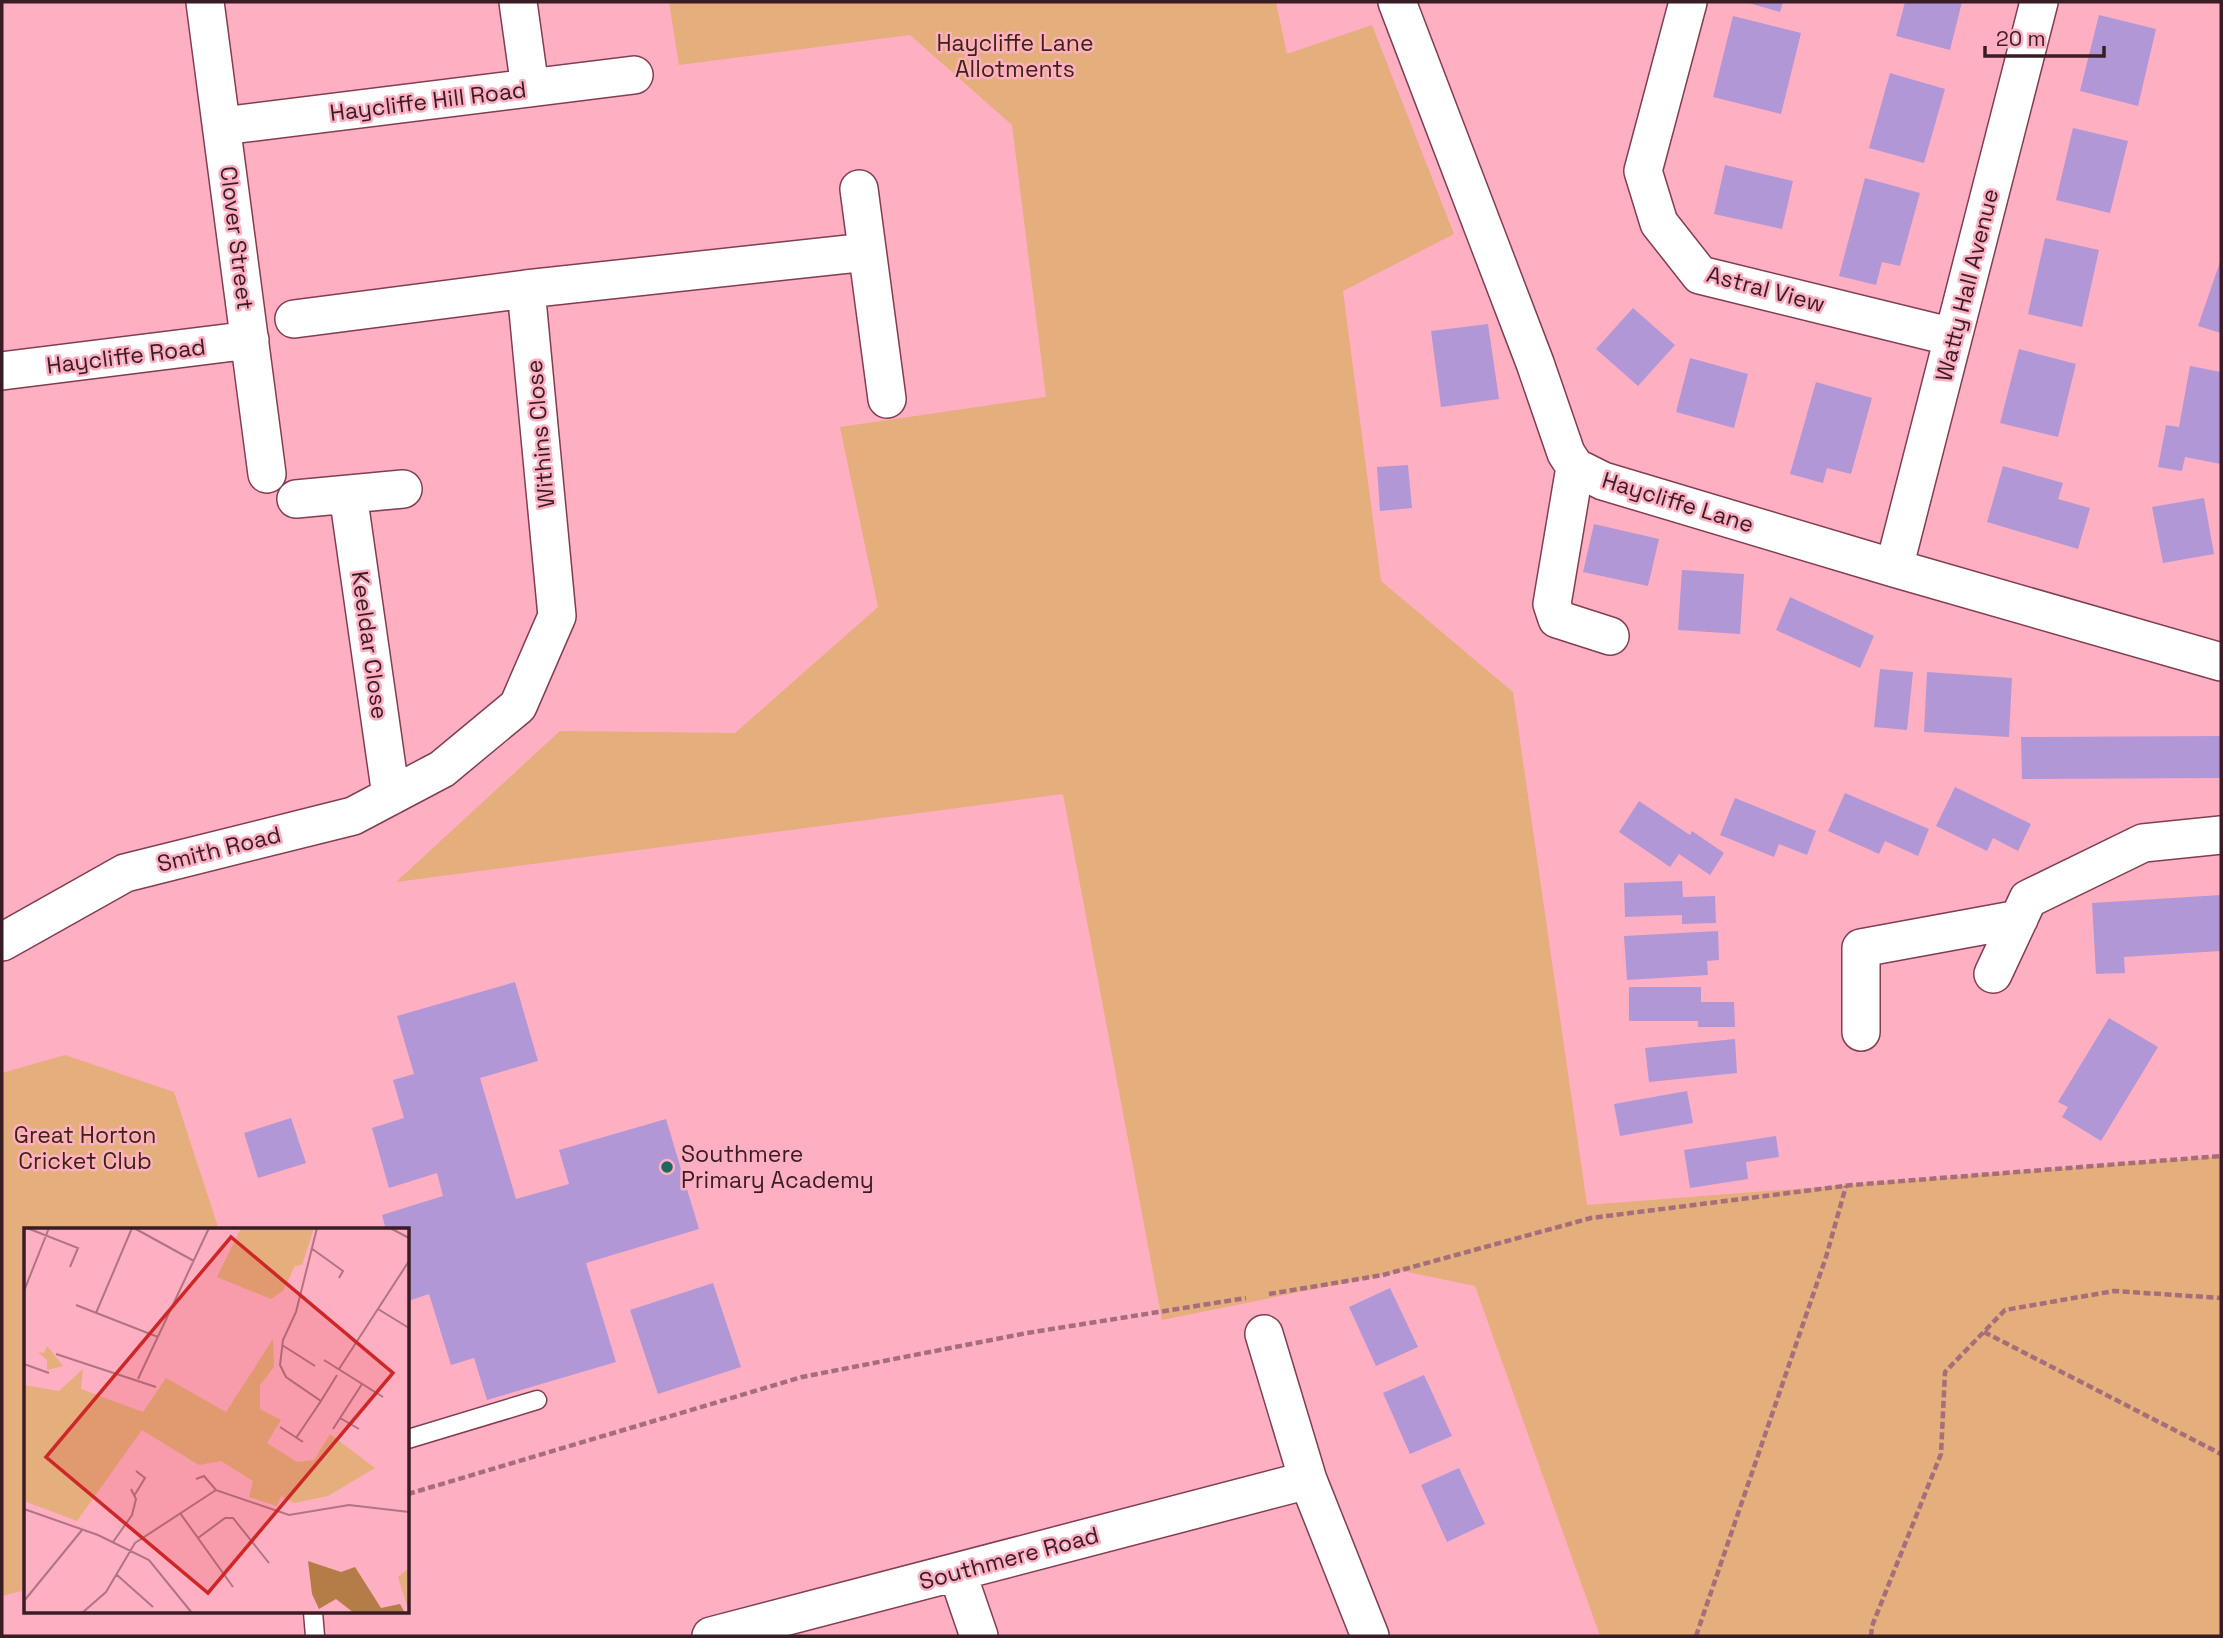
<svg xmlns="http://www.w3.org/2000/svg" width="2223" height="1638" font-family="'Space Grotesk',sans-serif">
  <style>
    .green { fill: #e4ae7d }
    .building { fill: #b297d7 }
    .lines { fill: none; stroke-linecap: round; stroke-linejoin: round }
    .lane-casing { stroke: #813e51; stroke-width: 21 }
    .street-casing { stroke: #813e51; stroke-width: 40 }
    .path { stroke: #a66d7b; stroke-width: 4.5; stroke-dasharray: 7 3.5; stroke-linecap: butt }
    .lane { stroke: #fff; stroke-width: 18 }
    .street { stroke: #fff; stroke-width: 37 }
    .poi-dot { fill: #1f685f; stroke: #ffafc2; stroke-width: 2.5 }
    .labels { text-anchor: middle; dominant-baseline: central; stroke-width: 5; stroke-linejoin: round; paint-order: stroke }
    .park-label { font-size: 23px; fill: #3d250d; stroke: #ffafc2 }
    .street-label { font-size: 23px; fill: #391c24; stroke: #ffafc2 }
    .poi-label { font-size: 23px; fill: #391c24; stroke: #ffafc2; text-anchor: start }
    .inset-road { fill: none; stroke: #b07483; stroke-width: 2 }
    .view { fill: #ce2728; fill-opacity: 0.15; stroke: #ce2728; stroke-width: 3.5 }
    .inset-edge { fill: none; stroke: #391c24; stroke-width: 3.5 }
  </style>
  <rect width="100%" height="100%" fill="#ffafc2"/>
  <path class="green" d="M669,2H1276L1287,54L1372,25L1454,234L1343,291L1381,581L1513,692L1587,1205L2221,1156V1636H1600L1475,1286L1403,1271L1162,1320L1063,794L396,882L560,731L735,733L878,607L840,427L1046,397L1012,125L910,35L679,65Z
    M65,1055L174,1092L219,1230H26V1590L2,1596V1073Z"/>
  <path class="building" d="M1745,2H1783L1780,12Z
    M1905,2H1962L1950,50L1896,36Z
    M2099,15L2156,29L2138,106L2080,91Z
    M1733,16L1801,33L1781,114L1713,97Z
    M1890,73L1945,89L1924,163L1869,148Z
    M2073,128L2128,141L2110,213L2056,200Z
    M1725,165L1793,181L1782,229L1714,214Z
    M1865,178L1920,193L1900,266L1882,262L1876,285L1839,276Z
    M2045,238L2099,250L2082,327L2028,314Z
    M2221,259V333L2198,326Z
    M1633,308L1675,345L1638,386L1596,349Z
    M1488,324L1499,399L1441,407L1431,331Z
    M2019,349L2076,364L2058,437L2000,423Z
    M1690,358L1748,374L1734,428L1676,412Z
    M2190,366L2221,372V464L2185,457L2182,471L2158,467L2166,425L2179,427Z
    M1816,382L1872,398L1851,474L1827,468L1823,483L1790,474Z
    M1408,465L1412,508L1380,511L1377,467Z
    M2003,466L2063,483L2058,499L2090,508L2078,549L1987,522Z
    M2204,498L2214,554L2163,563L2152,507Z
    M1594,524L1659,539L1648,586L1583,572Z
    M1682,570L1744,574L1740,634L1678,630Z
    M1790,597L1874,636L1860,668L1776,630Z
    M1880,669L1913,672L1907,730L1874,727Z
    M1927,672L2012,678L2009,737L1924,732Z
    M2221,736V778L2022,779L2021,737Z
    M1955,787L2031,824L2018,851L1993,838L1987,851L1936,826Z
    M1845,793L1929,829L1918,856L1885,841L1879,854L1828,831Z
    M1735,798L1816,831L1807,855L1779,844L1774,857L1720,835Z
    M1639,801L1690,835L1692,831L1724,853L1710,875L1679,854L1670,867L1619,832Z
    M1682,881L1683,897L1715,896L1716,923L1682,924V915L1625,917L1624,883Z
    M2221,895V951L2124,957L2125,973L2096,974L2092,903Z
    M1718,931L1719,960L1707,961L1708,975L1627,980L1624,936Z
    M515,982L538,1061L480,1078L516,1199L569,1184L559,1150L666,1119L699,1229L586,1263L616,1362L487,1400L474,1358L451,1365L429,1294L408,1301V1230H386L382,1215L443,1196L437,1173L389,1188L372,1128L404,1118L393,1080L414,1074L397,1016Z
    M1629,987H1701V1002H1734L1735,1027H1698V1021H1629Z
    M2109,1018L2158,1047L2101,1141L2062,1117L2068,1107L2058,1102Z
    M1735,1039L1737,1073L1649,1082L1645,1048Z
    M1687,1091L1693,1123L1620,1136L1614,1104Z
    M291,1118L306,1163L258,1178L244,1133Z
    M1776,1136L1779,1157L1746,1162L1748,1179L1690,1188L1684,1150Z
    M713,1283L741,1367L658,1394L630,1310Z
    M1390,1288L1418,1347L1376,1366L1349,1307Z
    M1424,1375L1452,1436L1410,1454L1383,1393Z
    M1459,1468L1485,1524L1447,1542L1421,1485Z"/>
  <g class="lines">
    <g class="lane-casing">
      <path id="lane" d="M408,1439L537,1400
        M313,1612L315,1636"/>
    </g>
    <g class="street-casing">
      <path id="street" d="M205,2L267,474
        M518,2L530,88
        M1397,2L1535,363L1566,453L1575,467L1603,481L1894,568L2221,662
        M1688,2L1643,171L1659,223L1700,275L1953,337
        M222,126L634,75
        M859,189L887,399
        M526,289L867,252
        M2,371L250,340
        M1575,467L1552,604L1557,619L1610,636
        M348,494L391,796
        M296,499L403,489
        M1894,568L2039,2
        M2,942L125,873L353,816L442,769L518,706L557,616L526,289L294,319
        M1993,974L2028,899L2143,843L2221,835
        M1861,1032V948L2019,919
        M1264,1334L1308,1480L1370,1636
        M957,1572L979,1636
        M711,1636L1308,1480"/>
    </g>
    <path class="path" d="M1269,1294L1383,1275L1591,1218L1852,1185L2221,1156
      M1984,1332L2221,1454
      M408,1494L802,1377L1027,1333L1246,1298
      M1696,1636L1826,1257L1846,1186
      M1871,1636L1872,1626L1941,1454L1945,1372L2005,1310L2114,1291L2221,1298"/>
    <use href="#lane" class="lane"/>
    <use href="#street" class="street"/>
  </g>
  <circle class="poi-dot" cx="667" cy="1167" r="7"/>
  <g class="labels">
    <g class="park-label">
      <text x="1015" y="43">Haycliffe Lane<tspan x="1015" dy="26">Allotments</tspan></text>
      <text x="85" y="1135">Great Horton<tspan x="85" dy="26">Cricket Club</tspan></text>
    </g>
    <g class="street-label">
      <text transform="translate(428 101) rotate(-7)">Haycliffe Hill Road</text>
      <text transform="translate(237 238) rotate(83)">Clover Street</text>
      <text transform="translate(1967 285) rotate(-76)">Watty Hall Avenue</text>
      <text transform="translate(1766 289) rotate(15)">Astral View</text>
      <text transform="translate(126 356) rotate(-7)">Haycliffe Road</text>
      <text transform="translate(540 434) rotate(-95)">Withins Close</text>
      <text transform="translate(1678 502) rotate(17)">Haycliffe Lane</text>
      <text transform="translate(370 645) rotate(82)">Keeldar Close</text>
      <text transform="translate(219 849) rotate(-14)">Smith Road</text>
      <text transform="translate(1009 1558) rotate(-15)">Southmere Road</text>
    </g>
    <g class="poi-label">
      <text x="681" y="1154">Southmere<tspan x="681" dy="26">Primary Academy</tspan></text>
    </g>
  </g>
  <g transform="translate(24 1228)">
    <rect width="385" height="385" fill="#ffafc2"/>
    <path d="M217,0H290L278,37L271,38L259,63L247,71L193,49ZM249,111L250,139L236,157V181L257,192L243,215L273,234L290,232L306,206L351,240L304,268L270,275L257,268L253,278L225,269L229,253L197,233L175,237L118,202L53,293L0,273V157L35,163L59,141L57,161L119,184L142,150L202,184ZM23,118L39,138L23,142V132L14,124L20,125ZM385,340V384L374,349Z" fill="#e4ae7d"/>
    <path d="M284,333L317,344L331,339L357,380L376,376L381,385H330L312,371L295,381L288,366Z" fill="#b47d47"/>
    <path class="inset-road" d="M3,0L54,20L46,39M110,0L170,33M293,0L272,84L259,112L256,137L262,149L297,173L313,147M366,0L385,10M287,20L319,43L315,50M0,63L25,0M52,77L134,109M354,81L385,100M72,85L108,0M258,117L291,138M32,126L132,159M300,132L359,169M0,136L25,145M315,141L385,33M114,151L185,0M316,190L335,201M256,199L279,214M309,201L338,156M272,210L297,173M172,251L180,248L192,262M110,268L121,250L112,243M0,281L74,307L125,332L168,385M156,285L209,359M174,310L201,290H209L245,335M89,314L108,287L112,271L107,261M93,347L129,379M0,373L58,302M58,385L82,364L111,315L192,262L265,287L325,277L385,284"/>
    <path class="view" d="M207,9L369,145L184,365L22,229Z"/>
    <rect width="385" height="385" class="inset-edge"/>
  </g>
  <rect width="2223" height="1638" fill="none" stroke="#391c24" stroke-width="7"/>
  <path d="M1985 46v10h119v-10" fill="none" stroke="#391c24" stroke-width="3.5"/>
  <text x="1996" y="46" font-size="21" fill="#391c24" stroke="#ffafc2" stroke-width="5" paint-order="stroke">20 m</text>
</svg>
